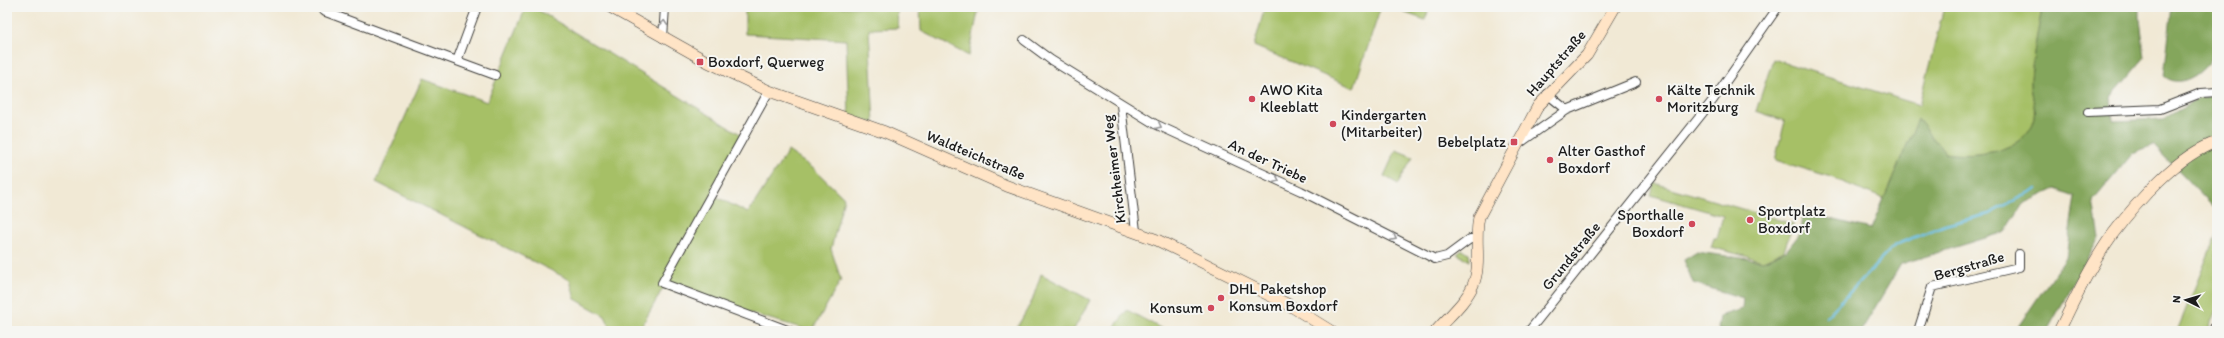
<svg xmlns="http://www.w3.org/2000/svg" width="2224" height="338" font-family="Itim,sans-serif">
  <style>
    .green { fill: #a6c066; stroke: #616e41 }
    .forest { fill: #84a65b; stroke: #50613c }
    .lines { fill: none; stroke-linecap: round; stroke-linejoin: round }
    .stream { stroke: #66bde3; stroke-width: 2.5 }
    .street-casing { stroke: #3c3b38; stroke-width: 10 }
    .secondary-casing { stroke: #3c3b38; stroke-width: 12 }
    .street { stroke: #fff; stroke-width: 8 }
    .secondary { stroke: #ffe4c6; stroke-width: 11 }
    .oneway { stroke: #999 }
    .poi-dot { fill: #d1495b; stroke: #f6f6f2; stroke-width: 1.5 }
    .labels { text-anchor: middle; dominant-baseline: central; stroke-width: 4; stroke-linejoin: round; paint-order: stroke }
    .poi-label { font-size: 15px; fill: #1c1c1c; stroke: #f6f6f2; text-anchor: start }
    .street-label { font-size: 15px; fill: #1c1c1c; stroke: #f6f6f2 }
  </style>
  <rect width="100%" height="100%" fill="#f6f6f2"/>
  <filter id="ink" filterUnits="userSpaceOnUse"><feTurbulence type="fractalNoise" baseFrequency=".025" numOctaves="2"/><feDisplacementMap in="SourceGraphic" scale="8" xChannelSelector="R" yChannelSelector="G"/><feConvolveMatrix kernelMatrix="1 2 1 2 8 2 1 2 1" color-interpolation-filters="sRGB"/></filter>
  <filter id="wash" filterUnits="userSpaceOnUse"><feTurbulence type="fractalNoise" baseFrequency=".012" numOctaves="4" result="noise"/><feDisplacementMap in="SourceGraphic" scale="16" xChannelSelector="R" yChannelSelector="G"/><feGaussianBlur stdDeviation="0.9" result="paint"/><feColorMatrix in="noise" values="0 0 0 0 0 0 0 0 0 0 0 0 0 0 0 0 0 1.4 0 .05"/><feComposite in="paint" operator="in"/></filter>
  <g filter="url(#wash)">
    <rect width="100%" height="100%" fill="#f1e9d5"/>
    <path class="green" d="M526,7H533L742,135L715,196L748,213L788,151L814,169L844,198L831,249L841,280L812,331L663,288L639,331H612L605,316L575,299L570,280L376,182L422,79L487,102Z
      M745,7H897L898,28L869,29L874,123L849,116L846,40L745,34Z
      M920,7H979L969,56L921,31Z
      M1265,7H1381L1354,88L1254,46Z
      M1389,7H1430L1425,20Z
      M1944,7H2040L2041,14C2037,36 2032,59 2031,81C2031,94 2036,105 2034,118C2027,153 1973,158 1945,153L1918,120L1884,199L1828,176L1775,160L1785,121L1756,111L1773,59L1919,105Z
      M1396,150L1413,157L1398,184L1384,176Z
      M1654,183L1793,224L1784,251L1763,261L1711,247L1714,238H1717L1723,216L1651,195Z
      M2217,233V308L2207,331H2177Z
      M1462,250L1469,253L1470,261L1457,254Z
      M1041,274L1090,300L1073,331H1015L1032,301Z
      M1127,310L1166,331H1112Z"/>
    <path class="forest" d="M2040,7H2140V20L2145,57L2111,97L2113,121L2163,119L2200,98L2217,94V211L2153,145L2133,153L2093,201L2099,238L2047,331H2015L2066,257L2075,196L2055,189L2023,204L2005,232L1901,264L1861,331H1741L1718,329L1720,316L1742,309L1743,298L1693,283L1684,260L1697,252L1763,261L1786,251L1802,231V218L1823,217L1871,229L1918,119L1945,153C1973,158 2027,153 2034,118C2036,105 2031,94 2031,81C2032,59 2037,36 2041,14Z
      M2172,7H2217C2217,17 2220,43 2216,51C2209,68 2182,92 2164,76Z"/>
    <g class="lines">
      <path class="stream" d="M1826,317L1895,245L1945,225L1989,214L2037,188"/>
    </g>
  </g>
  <g filter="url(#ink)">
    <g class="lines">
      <g class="street-casing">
        <path id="street" d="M325,7L323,11L457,61L477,7
          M663,38L665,7
          M1024,40L1051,60L1155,124L1301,191L1435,259L1447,256L1470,239H1477
          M457,61L495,75
          M769,91L662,283L790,331
          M1121,105L1136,231
          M1567,110L1636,82
          M2088,112L2160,109L2201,93L2217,92
          M1520,143L1567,110L1547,94
          M1529,331L1713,100L1778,7
          M1918,331L1932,287L2019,267V254
          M2213,331L2217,321"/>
      </g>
      <g class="secondary-casing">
        <path id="secondary" d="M610,7L708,62L769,91L885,132L1007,186L1157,240L1289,305L1331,331
          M1436,331C1448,317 1466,302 1473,285C1482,265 1474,239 1479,217L1538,106L1587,55L1615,7
          M2059,331C2075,299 2091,264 2112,235C2136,203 2178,154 2217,142"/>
      </g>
      <use href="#street" class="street"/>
      <use href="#secondary" class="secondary"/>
    </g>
    <defs><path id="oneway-chevron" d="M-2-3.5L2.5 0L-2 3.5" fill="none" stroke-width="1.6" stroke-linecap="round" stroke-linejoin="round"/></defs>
    <g class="oneway">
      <use href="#oneway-chevron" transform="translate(664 23) rotate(-86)"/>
      <use href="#oneway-chevron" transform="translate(1159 126) rotate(26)"/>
      <use href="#oneway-chevron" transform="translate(1277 180) rotate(25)"/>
      <use href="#oneway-chevron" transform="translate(1394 238) rotate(27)"/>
    </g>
  </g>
  <g class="poi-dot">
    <rect x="696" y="58" width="8" height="8" rx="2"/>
    <circle cx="1252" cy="99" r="4"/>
    <circle cx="1659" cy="99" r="4"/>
    <circle cx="1333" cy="124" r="4"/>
    <rect x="1510" y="138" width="8" height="8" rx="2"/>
    <circle cx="1550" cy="160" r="4"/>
    <circle cx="1750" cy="220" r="4"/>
    <circle cx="1692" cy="224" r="4"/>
    <circle cx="1221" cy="298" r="4"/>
    <circle cx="1211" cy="308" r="4"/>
  </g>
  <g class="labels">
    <g class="poi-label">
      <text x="708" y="62">Boxdorf, Querweg</text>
      <text x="1260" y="90">AWO Kita<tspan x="1260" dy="17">Kleeblatt</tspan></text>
      <text x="1667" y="90">Kälte Technik<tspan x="1667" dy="17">Moritzburg</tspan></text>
      <text x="1341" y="115">Kindergarten<tspan x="1341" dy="17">(Mitarbeiter)</tspan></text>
      <text x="1506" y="142" text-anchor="end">Bebelplatz</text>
      <text x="1558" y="151">Alter Gasthof<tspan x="1558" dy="17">Boxdorf</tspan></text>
      <text x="1758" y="211">Sportplatz<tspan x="1758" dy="17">Boxdorf</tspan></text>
      <text x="1684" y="215" text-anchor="end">Sporthalle<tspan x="1684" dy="17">Boxdorf</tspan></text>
      <text x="1229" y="289">DHL Paketshop<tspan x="1229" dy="17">Konsum Boxdorf</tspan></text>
      <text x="1203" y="308" text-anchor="end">Konsum</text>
    </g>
    <g class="street-label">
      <text transform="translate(1556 63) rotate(-49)">Hauptstraße</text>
      <text transform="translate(976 155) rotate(23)">Waldteichstraße</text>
      <text transform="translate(1268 161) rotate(25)">An der Triebe</text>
      <text transform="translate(1114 169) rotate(-97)">Kirchheimer Weg</text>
      <text transform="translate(1571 256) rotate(-51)">Grundstraße</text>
      <text transform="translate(1969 266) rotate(-16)">Bergstraße</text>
    </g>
  </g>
  <rect width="2224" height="338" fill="none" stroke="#f6f6f2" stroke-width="24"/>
  <g transform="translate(2186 300) rotate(275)" stroke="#f6f6f2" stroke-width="3" paint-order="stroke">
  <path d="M0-3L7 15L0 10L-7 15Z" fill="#1c1c1c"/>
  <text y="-6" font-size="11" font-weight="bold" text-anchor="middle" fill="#1c1c1c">N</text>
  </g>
</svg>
